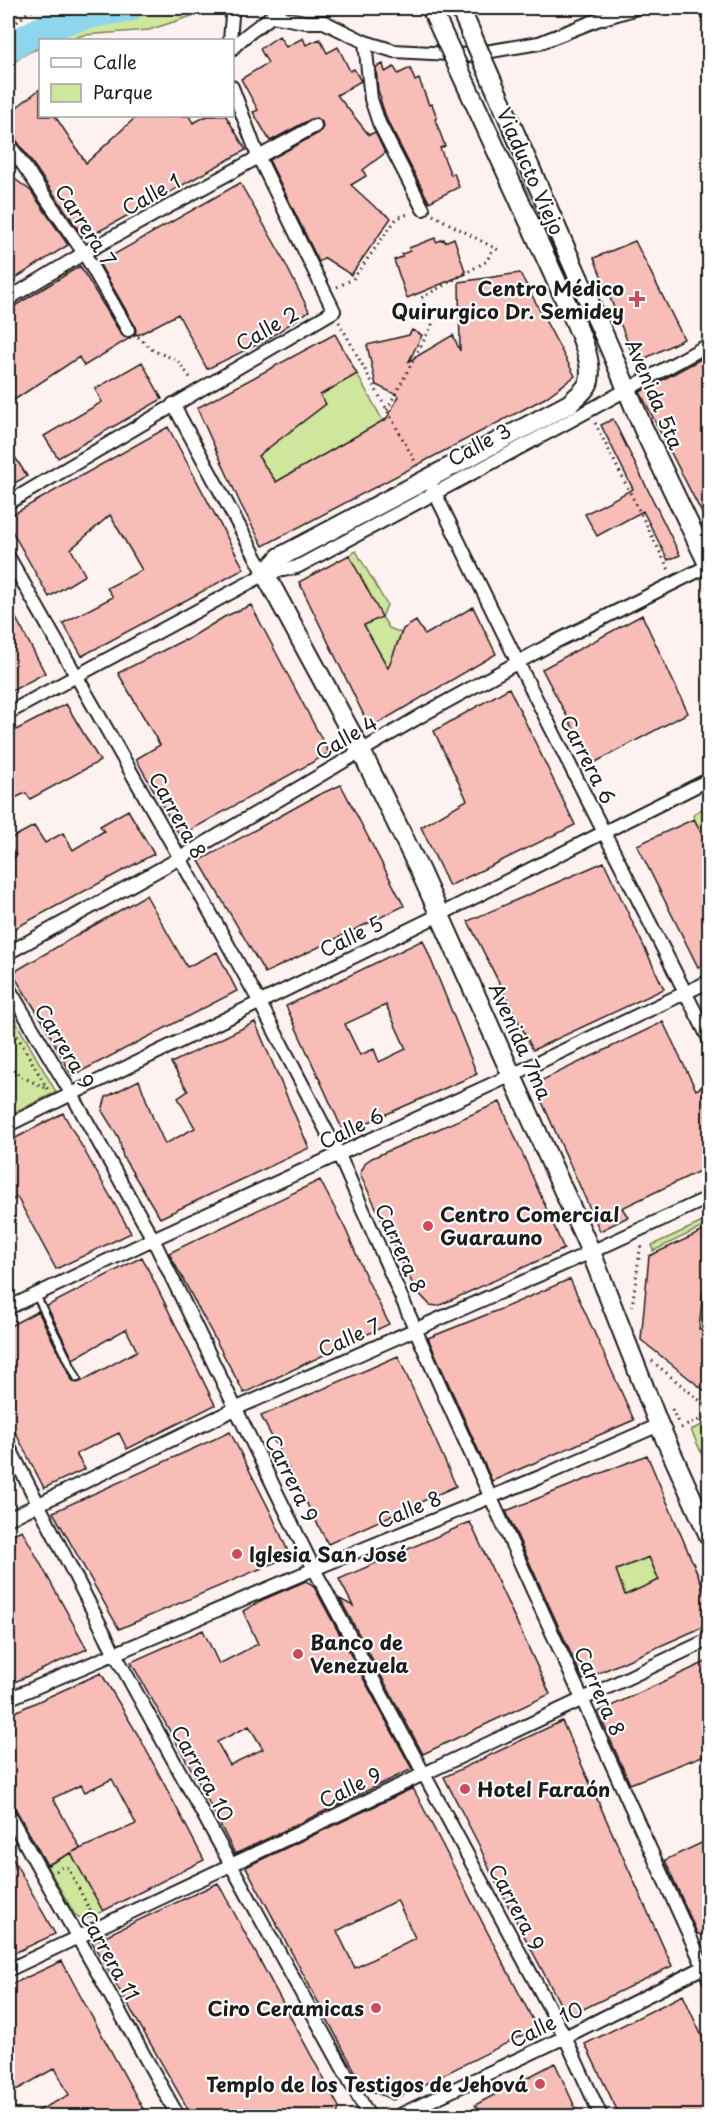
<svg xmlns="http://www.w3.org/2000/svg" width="717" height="2124" font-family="'Playpen Sans',sans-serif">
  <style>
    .green { fill: #cee79d; stroke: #75825c; stroke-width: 1.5 }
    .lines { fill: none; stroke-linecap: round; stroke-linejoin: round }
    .river { stroke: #8dd6ee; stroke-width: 28 }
    .building { fill: #f9bdb7; stroke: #1c1c1c; stroke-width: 1.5; fill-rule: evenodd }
    .lane-casing { stroke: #1c1c1c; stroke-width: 10 }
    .street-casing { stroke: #1c1c1c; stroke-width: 16 }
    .secondary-casing { stroke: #1c1c1c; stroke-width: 22 }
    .path { stroke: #1c1c1c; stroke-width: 3; stroke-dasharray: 1.5 4.5; stroke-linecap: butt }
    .lane { stroke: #fff; stroke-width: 6 }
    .street { stroke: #fff; stroke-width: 12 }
    .secondary { stroke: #fff; stroke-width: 18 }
    .secondary-bridge-casing { stroke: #1c1c1c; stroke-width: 22; stroke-linecap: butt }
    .secondary-bridge { stroke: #fff; stroke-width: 18 }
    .poi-dot { fill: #d1495b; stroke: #fff; stroke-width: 2 }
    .labels { text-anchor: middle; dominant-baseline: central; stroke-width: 4.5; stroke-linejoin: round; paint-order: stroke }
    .street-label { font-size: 20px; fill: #1c1c1c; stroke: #fff }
    .poi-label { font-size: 20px; font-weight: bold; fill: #1c1c1c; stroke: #fff; text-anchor: start }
  </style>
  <rect width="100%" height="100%" fill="#fef2f1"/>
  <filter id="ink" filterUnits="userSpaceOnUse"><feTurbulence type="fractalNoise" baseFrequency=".0167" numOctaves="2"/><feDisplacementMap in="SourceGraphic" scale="12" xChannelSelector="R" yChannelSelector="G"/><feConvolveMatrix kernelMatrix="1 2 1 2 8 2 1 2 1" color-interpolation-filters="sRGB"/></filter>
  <g filter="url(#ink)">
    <path class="green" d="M71,8H211L201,13L149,30L84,35L66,40H40V48L29,52L8,66V25L20,37Z
      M357,374L383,421L276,482L258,456L320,395Z
      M356,551L387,605L382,617L389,628L401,633L396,646L398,685L364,625L381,617L349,555Z
      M709,805V849L693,816L695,813Z
      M8,1008L56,1092L8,1116Z
      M709,1219V1224L653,1251L652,1245Z
      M709,1422V1470L691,1430Z
      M649,1557L666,1599L625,1595L616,1570Z
      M71,1853L103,1911L84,1920L75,1915L47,1866Z"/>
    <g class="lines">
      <path class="river" d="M8,49C45,23 84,14 129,8"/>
    </g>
    <path class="building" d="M279,36L286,47L303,38L306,45L320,39L327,53L338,47L350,71L354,69L361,81L337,95L369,135L375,132L385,153L363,170L366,176L351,185L375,207L391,218L351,275L325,258L319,262L269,160L319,133L323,127L322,122L316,118L311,119L270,141L253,112L258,110L241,79L268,63L260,49Z
      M383,64L385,72L394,67L398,74L410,68L415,81L419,79L429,105L432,104L437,118L435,119L445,146L440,148L451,175L454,173L459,187L429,202L387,120L380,99L381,98L378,91L376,67Z
      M40,89V116H55L86,163L137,116H189L193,123L207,116H226L246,150L85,239L15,138L8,133V114Z
      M8,174L31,191L68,245L8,283Z
      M240,183L279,251L309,311L266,340L207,369L178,314L138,335L137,334L134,336L136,331L135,326L99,263Z
      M435,238L436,242L444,239L445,242L454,238L466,274L407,298L394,260L402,257V254L410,251L409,248Z
      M635,241L684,339L636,363L594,258Z
      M80,266L121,334L124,337L130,338L84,366L79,357L8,404V310Z
      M520,273L575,376L545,398L263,546L241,505L197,408L335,334L357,374L320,395L326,404L258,456L276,482L384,420L385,422V420L387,418L399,396L376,385L367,345L409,335L412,330L422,335L409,361L453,335L460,351L459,282Z
      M710,354V529L640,392Z
      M142,362L162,399L58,458L44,436L102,402L95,389Z
      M613,419L680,555L668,560L643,511L597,536L585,514L633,489L601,425Z
      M168,427L244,569L82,656L63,623L113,597L107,588L142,570L110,515L71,549L85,575L49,597L8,524V517Z
      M8,446L27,476L8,487Z
      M349,555L382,617L364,625L388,668L403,629L416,621L425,635L473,607L496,654L370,728L299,582Z
      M8,603L45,673L8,693Z
      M251,605L329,753L180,836L136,759L160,745L118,673L184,640L185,641L224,617Z
      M642,615L688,713L592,764L542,669Z
      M509,688L575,825L449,886L421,827L467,800L434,731Z
      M66,704L100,761L30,799L26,793L8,801V734Z
      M341,785L404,906L265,973L199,861L318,795Z
      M128,810L154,854L8,932V862L16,856L8,843V840L34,826L45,843L63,833L73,850L104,831L100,826Z
      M694,819L710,849V962L698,967L637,845Z
      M604,862L664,989L533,1050L468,921Z
      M146,895L187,967L217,952L237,991L72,1076L42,1020L12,973Z
      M423,940L477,1074L344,1133L286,1006ZM386,1005L406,1049L379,1062L374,1049L360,1055L345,1024Z
      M255,1022L309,1148L160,1218L123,1157L119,1138L102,1111L106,1097L139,1080L153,1118L165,1144L195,1128L178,1098L188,1091L171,1063Z
      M663,1022L696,1090L705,1085L710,1095V1166L622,1208L628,1217L600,1231L534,1084Z
      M500,1102L564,1249L438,1306L430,1305L415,1289L360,1174L366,1162L372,1158Z
      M63,1113L131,1233L56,1269L17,1197L8,1203V1142Z
      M320,1180L346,1230L366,1277L389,1324L244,1393L169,1253Z
      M710,1228V1291L703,1290L699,1329L710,1335V1395L641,1340L649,1256Z
      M142,1257L215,1405L127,1449L119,1433L76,1454L85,1469L44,1488L8,1418V1327L38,1311L72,1380L76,1383L80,1382L137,1351L126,1329L73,1359L47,1306Z
      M570,1279L634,1420L492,1481L428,1338L501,1309Z
      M398,1356L456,1486L328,1544L261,1416Z
      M230,1432L271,1513L290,1556L119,1629L53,1512Z
      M647,1455L710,1603V1624L583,1680L506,1511ZM649,1557L659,1580L625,1595L616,1570Z
      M470,1522L550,1694L423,1754L340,1599L353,1606L339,1579Z
      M22,1530L87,1649L8,1685V1536Z
      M306,1581L313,1585L412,1769L235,1854L198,1781L131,1662L203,1630L219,1664L258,1644L243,1611L262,1600ZM249,1726L263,1749L230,1765L217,1742Z
      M710,1660V1753L630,1784L598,1712Z
      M101,1673L141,1740L204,1860L103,1911L71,1853L47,1865L8,1795V1715ZM112,1779L136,1824L73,1852L80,1848L53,1798L81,1785L85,1792Z
      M562,1721L672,1966L567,2017L491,1873L479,1845L444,1777Z
      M413,1788L537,2028L393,2100L364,2088L246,1867ZM397,1900L415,1938L355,1968L337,1931Z
      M710,1839V1939L697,1933L665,1860Z
      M8,1850L55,1934L8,1956Z
      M218,1883L339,2107L337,2116H192L92,1942Z
      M62,1961L81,1997L147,2116H28L69,2095L55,2068L8,2095V1986Z
      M683,1995L710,2054V2116H620L585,2044Z
      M555,2063L579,2116H483L475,2105Z"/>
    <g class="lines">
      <g class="lane-casing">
        <path id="lane" d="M36,1295L77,1378"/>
      </g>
      <g class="street-casing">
        <path id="street" d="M230,8L232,16L230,40
          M272,16L305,22H324L365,42L394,51L468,55L539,43L597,20L637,8
          M365,42L371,99L379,123L423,209
          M232,49C246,32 266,23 281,8
          M8,143L84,253L128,330
          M8,299L84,253L315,126
          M173,404L265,574
          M432,487L518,663L710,1041
          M8,503L334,311L258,156L232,87
          M8,556L180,858L259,1001L339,1155L442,1390L710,1981
          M8,713L265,574L297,567L566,423L710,344
          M8,953L180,858L424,714L553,643L710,565
          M8,987L71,1093L153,1239L314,1569L565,2037L601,2116
          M8,1125L439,915L710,779
          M8,1308L153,1239L512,1075L710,981
          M8,1445L114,1652L369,2116
          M8,1519L237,1408L591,1252L710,1197
          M8,1699L314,1569L540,1477L659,1425
          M8,1813L178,2116
          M8,1970L710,1639
          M398,2116L565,2037L708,1965"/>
      </g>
      <g class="secondary-casing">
        <path id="secondary" d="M575,270L611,351L643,428L710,568
          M555,278C565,302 598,360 588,384C584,392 575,398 569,404L280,557L265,574L361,751L420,871L591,1252L659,1425L710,1538"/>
      </g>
      <path class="path" d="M8,30L27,13L38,8
        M433,215L500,251
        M337,287L353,279L397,218L411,213
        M339,322L417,465
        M138,337L154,351L177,360L192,380
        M387,410L432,325L421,298L487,261L493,248
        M595,423L669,570
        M8,1020L48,1090
        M8,1065L22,1077L46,1088
        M8,1073L17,1075
        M632,1307L641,1243
        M652,1361L710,1409
        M672,1409L679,1425
        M681,1428L710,1415
        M56,1871L63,1867L68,1868L93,1916"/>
      <use href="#lane" class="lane"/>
      <use href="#street" class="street"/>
      <use href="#secondary" class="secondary"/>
      <g class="secondary-bridge-casing">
        <path id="secondary-bridge" d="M431,8L555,278
          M460,8L575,270"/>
      </g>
      <use href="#secondary-bridge" class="secondary-bridge"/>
    </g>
  </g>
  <g class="poi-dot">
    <path d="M634 290h6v6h6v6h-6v6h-6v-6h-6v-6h6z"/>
    <circle cx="428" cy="1226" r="6"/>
    <circle cx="237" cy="1554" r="6"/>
    <circle cx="298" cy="1654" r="6"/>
    <circle cx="465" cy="1789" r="6"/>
    <circle cx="376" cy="2008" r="6"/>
    <circle cx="540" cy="2084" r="6"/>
  </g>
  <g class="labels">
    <g class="street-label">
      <text transform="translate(531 171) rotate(66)">Viaducto Viejo</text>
      <text transform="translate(151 194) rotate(-29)">Calle 1</text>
      <text transform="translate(86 225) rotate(57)">Carrera 7</text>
      <text transform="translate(267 328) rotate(-30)">Calle 2</text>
      <text transform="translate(655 394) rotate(67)">Avenida 5ta</text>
      <text transform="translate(479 444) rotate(-28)">Calle 3</text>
      <text transform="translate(346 737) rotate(-30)">Calle 4</text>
      <text transform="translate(588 759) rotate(63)">Carrera 6</text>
      <text transform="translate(178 815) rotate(61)">Carrera 8</text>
      <text transform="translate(351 936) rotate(-26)">Calle 5</text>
      <text transform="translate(521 1041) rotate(66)">Avenida 7ma</text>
      <text transform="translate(65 1046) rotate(59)">Carrera 9</text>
      <text transform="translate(351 1128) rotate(-25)">Calle 6</text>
      <text transform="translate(401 1248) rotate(66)">Carrera 8</text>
      <text transform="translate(349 1337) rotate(-24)">Calle 7</text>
      <text transform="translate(292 1478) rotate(64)">Carrera 9</text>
      <text transform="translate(409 1509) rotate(-22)">Calle 8</text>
      <text transform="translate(600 1691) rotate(66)">Carrera 8</text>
      <text transform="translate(203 1773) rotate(61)">Carrera 10</text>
      <text transform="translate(350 1787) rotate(-26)">Calle 9</text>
      <text transform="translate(517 1907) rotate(62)">Carrera 9</text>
      <text transform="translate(110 1955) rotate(61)">Carrera 11</text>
      <text transform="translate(546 2024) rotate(-26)">Calle 10</text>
    </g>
    <g class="poi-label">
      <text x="624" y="288" text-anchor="end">Centro Médico<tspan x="624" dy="23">Quirurgico Dr. Semidey</tspan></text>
      <text x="440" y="1214">Centro Comercial<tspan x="440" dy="23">Guarauno</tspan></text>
      <text x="249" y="1554">Iglesia San José</text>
      <text x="310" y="1642">Banco de<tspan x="310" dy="23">Venezuela</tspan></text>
      <text x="477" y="1789">Hotel Faraón</text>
      <text x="364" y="2008" text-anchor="end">Ciro Ceramicas</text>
      <text x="528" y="2084" text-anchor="end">Templo de los Testigos de Jehová</text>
    </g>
  </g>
  <rect width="717" height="2124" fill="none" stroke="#fff" stroke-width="30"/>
  <rect x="15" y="15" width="687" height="2094" fill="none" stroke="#1c1c1c" stroke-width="2" filter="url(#ink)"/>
  <rect x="39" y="39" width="195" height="78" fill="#ffffff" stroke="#a4a4a4" stroke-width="1.5"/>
  <rect x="51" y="58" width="30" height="9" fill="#ffffff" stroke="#a4a4a4" stroke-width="1.5"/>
  <text x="93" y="69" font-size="18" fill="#1c1c1c">Calle</text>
  <rect x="51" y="84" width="30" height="18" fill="#cee79d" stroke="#a4a4a4" stroke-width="1.5"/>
  <text x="93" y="99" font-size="18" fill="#1c1c1c">Parque</text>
</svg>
